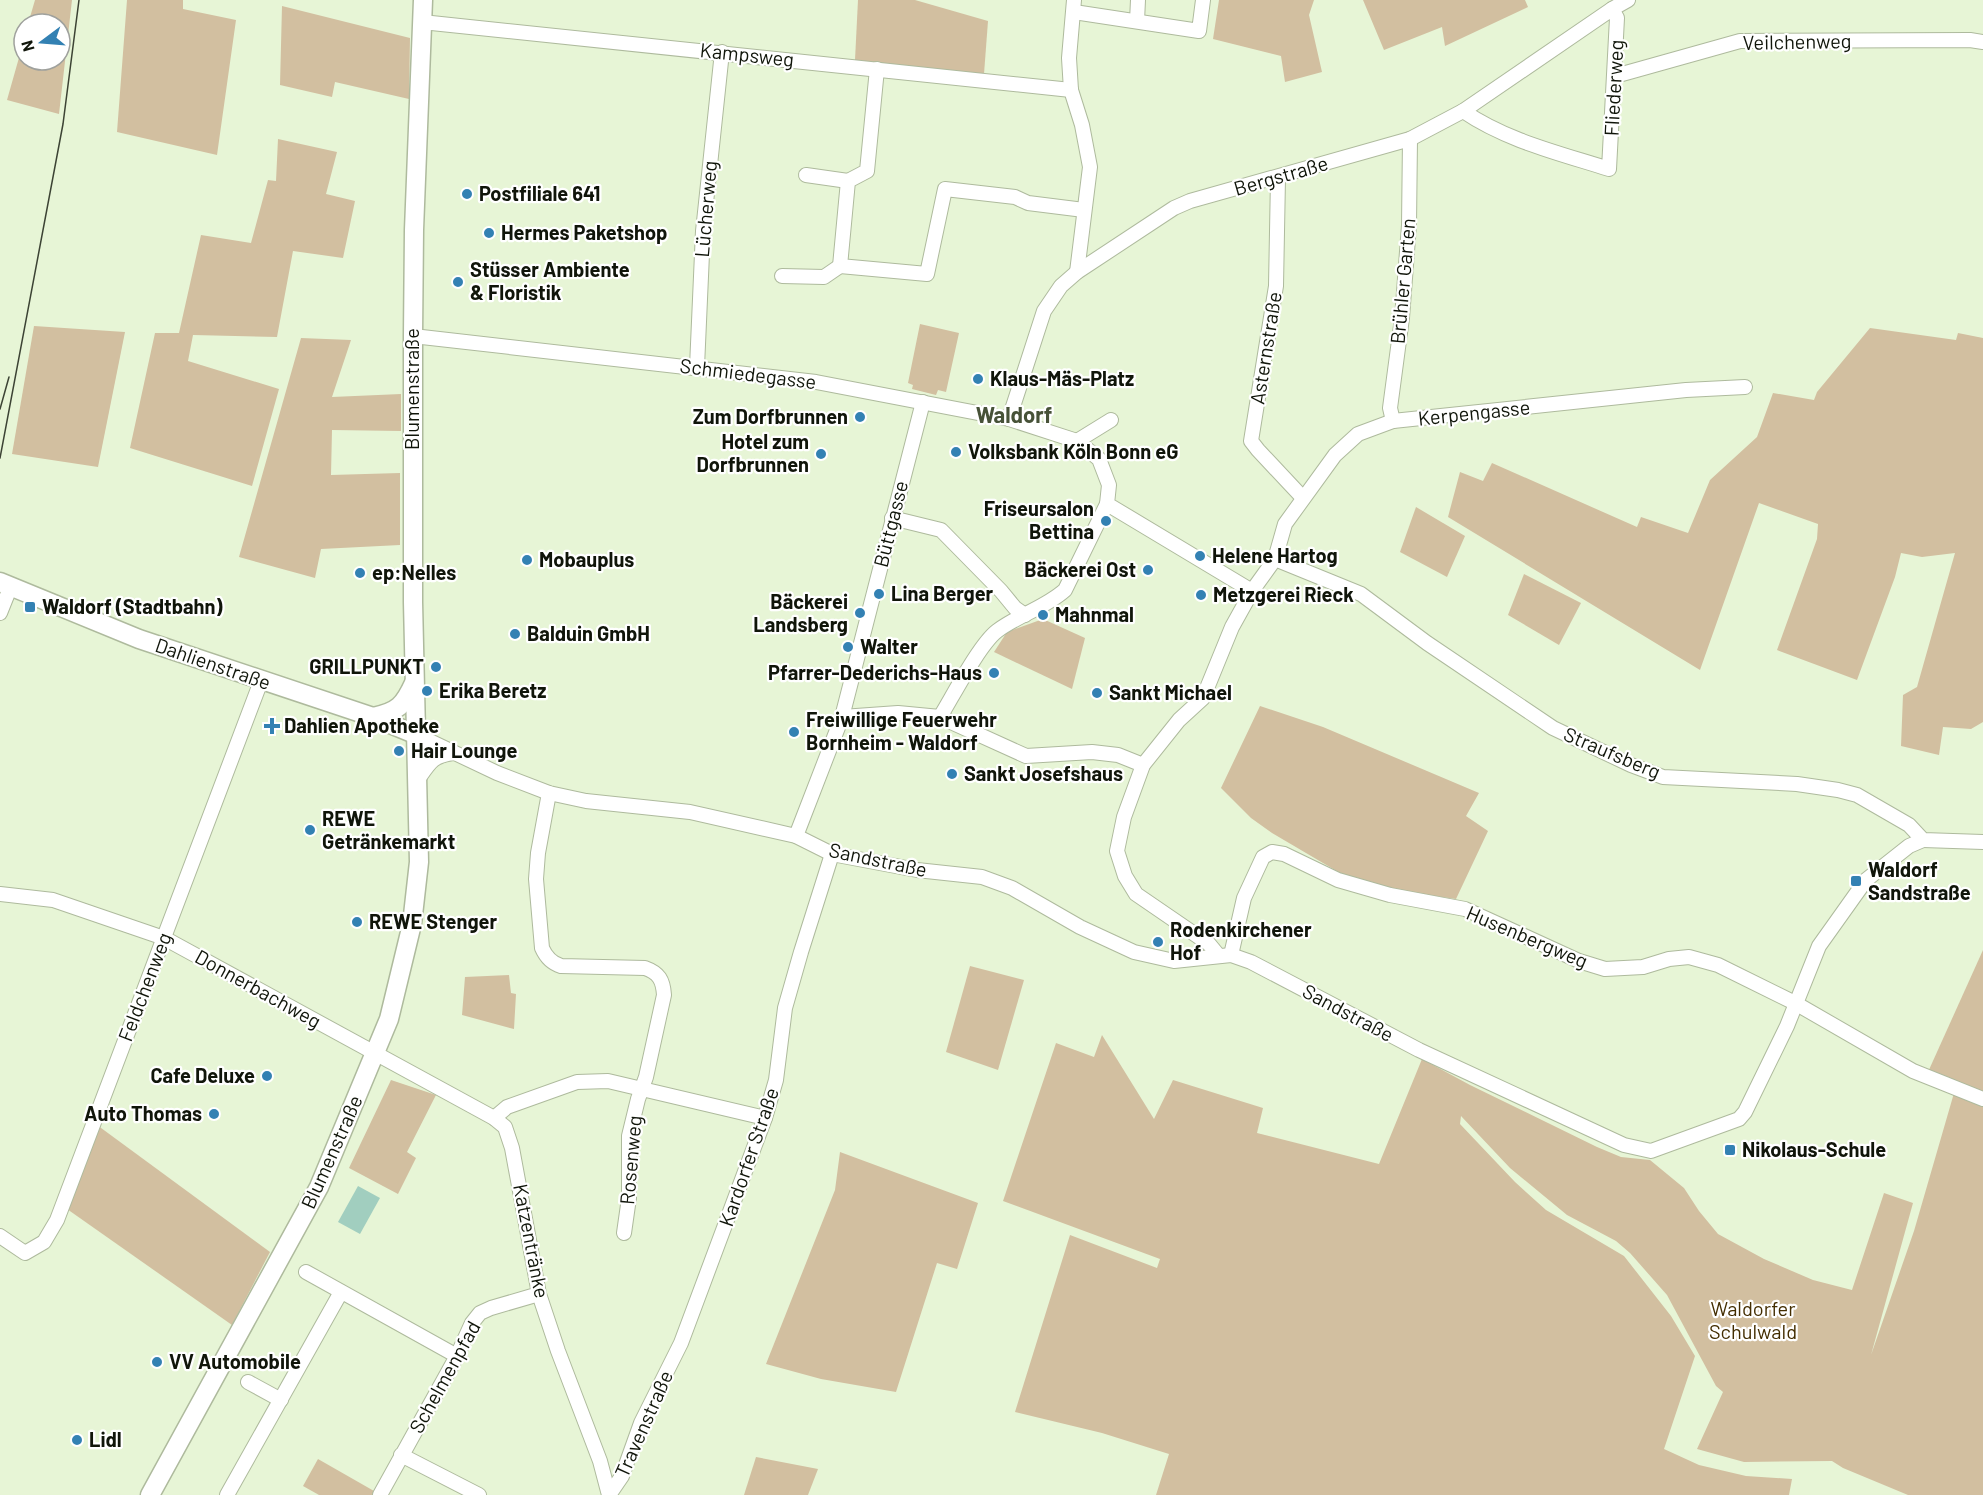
<svg xmlns="http://www.w3.org/2000/svg" width="1983" height="1495" viewBox="0 0 1983 1495" font-family="Barlow,sans-serif">
	<style>
		.green { fill: #d2bfa0 }
		.water { fill: #a1cebf }
		.lines { fill: none; stroke-linecap: round; stroke-linejoin: round }
		.minor-casing { stroke: #aeba9d; stroke-width: 16 }
		.secondary-casing { stroke: #aeba9d; stroke-width: 21 }
		.minor { stroke: #fff; stroke-width: 14 }
		.secondary { stroke: #fff; stroke-width: 18 }
		.tram { stroke: #3c4334; stroke-width: 1.5 }
		.poi-dot { fill: #3381b3; stroke: #fff; stroke-width: 2 }
		.labels { text-anchor: middle; stroke-width: 4.5; stroke-linejoin: round; paint-order: stroke }
		.street-label { font-size: 20px; fill: #10150a; stroke: #fff }
		.poi-label { font-size: 20px; font-weight: bold; fill: #10150a; stroke: #fff; text-anchor: start }
		.park-label { font-size: 20px; fill: #432d00; stroke: #fff }
		.quarter-label { font-size: 22px; font-weight: bold; fill: #475238; stroke: #fff }
	</style>
	<rect width="100%" height="100%" fill="#e7f5d6"/>
	<g class="green">
		<path d="M35,0H72L59,114L7,100L24,40V60H60V24H28Z"/>
		<path d="M127,0H183V9L236,20L217,155L117,132Z"/>
		<path d="M858,0H915L988,21L984,74L855,60Z"/>
		<path d="M1219,0H1314L1309,15L1322,72L1285,82L1281,56L1213,39Z"/>
		<path d="M1363,0H1525L1528,7L1445,46L1442,27L1384,50Z"/>
		<path d="M282,6L410,38L409,99L335,82L332,97L280,85Z"/>
		<path d="M278,139L337,152L326,194L355,201L343,258L293,251L277,337L193,335L188,361L279,389L252,486L130,448L155,333H179L201,235L251,243L268,180L276,181Z"/>
		<path d="M920,324L959,333L946,392L938,390L936,395L912,389L913,385L908,383Z"/>
		<path d="M34,326L125,332L98,467L12,454Z"/>
		<path d="M1870,328L1956,340L1958,333L1983,338V722L1971,729L1943,727L1939,755L1901,746L1903,695L1917,687L1955,553L1922,557L1901,553L1895,577L1857,680L1777,650L1817,539L1818,524L1759,503L1700,670L1448,517L1460,472L1483,481L1492,463L1637,527L1641,517L1688,533L1710,480L1757,437L1773,393L1814,400L1817,392Z"/>
		<path d="M301,338L351,340L332,397L401,394V431L332,430L331,475L400,473V545L321,549L315,578L239,557Z"/>
		<path d="M1416,507L1465,536L1447,577L1400,552Z"/>
		<path d="M1524,574L1581,603L1559,645L1508,615Z"/>
		<path d="M1043,619L1085,638L1072,689L994,652L1007,632Z"/>
		<path d="M1260,706L1323,727L1479,793L1466,816L1488,831L1456,899L1392,890L1340,873L1272,833L1251,818L1221,788Z"/>
		<path d="M1983,950V1094L1928,1072Z"/>
		<path d="M970,966L1024,980L998,1070L946,1052Z"/>
		<path d="M509,975L511,993L516,994L514,1029L462,1015L465,977Z"/>
		<path d="M1102,1035L1154,1119L1173,1080L1263,1108L1257,1133L1379,1164L1422,1059L1470,1085L1597,1147L1621,1157L1650,1160L1684,1188L1699,1211L1718,1234L1764,1259L1813,1280L1848,1289L1852,1290L1884,1193L1913,1203L1871,1355L1914,1231L1954,1093L1983,1106V1495H1908L1843,1468L1832,1461L1744,1462L1697,1449L1723,1392L1716,1386L1667,1295L1630,1253L1616,1241L1567,1215L1510,1168L1461,1116L1460,1124L1515,1182L1546,1210L1624,1256L1671,1316L1695,1356L1664,1449L1699,1465L1746,1476L1792,1479L1789,1495H1156L1169,1454L1102,1433L1015,1412L1070,1235L1157,1268L1160,1259L1003,1201L1056,1043L1094,1057Z"/>
		<path d="M391,1080L436,1095L407,1152L416,1158L398,1194L349,1168Z"/>
		<path d="M97,1125L270,1252L232,1325L67,1209Z"/>
		<path d="M840,1152L978,1203L957,1269L937,1263L896,1392L821,1379L766,1364L835,1190Z"/>
		<path d="M756,1457L818,1469L808,1495H744Z"/>
		<path d="M318,1459L374,1491L372,1495H319L303,1486Z"/>
	</g>
	<path class="water" d="M358,1186L380,1198L360,1234L338,1222Z"/>
	<g class="lines">
		<g class="minor-casing">
			<g id="minor">
				<path d="M1074,0L1069,58L1071,90L1082,125L1090,167L1077,272"/>
				<path d="M1074,12L1199,31L1203,0"/>
				<path d="M1137,21L1138,0"/>
				<path d="M422,22L1071,90"/>
				<path d="M877,69L867,171L848,181L840,266L927,274L945,189L1015,197L1028,203L1084,210"/>
				<path d="M1615,76L1740,41L1970,40L1983,42"/>
				<path d="M1463,111C1507,141 1559,153 1609,169L1617,18L1612,9"/>
				<path d="M806,175L848,181"/>
				<path d="M1278,178L1276,286L1251,441L1258,450L1303,498"/>
				<path d="M782,276L824,277L840,266"/>
				<path d="M413,336L816,382L1009,419L1077,441L1099,459L1109,485L1107,504L1252,591"/>
				<path d="M697,367L703,231L722,52"/>
				<path d="M1009,419L1044,311L1061,286L1077,272L1174,208L1190,201L1410,139L1463,111L1612,9L1628,0"/>
				<path d="M1393,421L1390,408L1402,318L1409,225L1410,139"/>
				<path d="M1077,441L1111,420"/>
				<path d="M892,518L941,530L1001,591L1015,608L1025,615"/>
				<path d="M1275,559L1361,594L1427,643L1553,728L1631,765L1663,777L1797,784L1838,790L1857,795L1909,825L1923,840L1983,842"/>
				<path d="M0,613L10,588"/>
				<path d="M842,717L898,713L940,717L1026,756L1092,752L1118,755L1143,765"/>
				<path d="M940,717C953,696 979,645 997,631C1018,615 1045,608 1065,590L1107,504"/>
				<path d="M417,735L497,773L549,793L586,801L690,812L796,836L832,854L917,870L982,877L1012,888L1080,927L1134,952L1174,961L1231,955L1251,962L1419,1050L1624,1145L1651,1151L1739,1119L1745,1112L1787,1026L1819,946L1866,880L1909,846L1923,840"/>
				<path d="M419,778C430,762 433,756 453,753"/>
				<path d="M549,793L538,853L536,879L542,948C546,957 551,963 561,966L645,968C659,973 663,980 664,995L646,1077L638,1099L629,1136V1198L624,1233"/>
				<path d="M796,836L842,717L923,402"/>
				<path d="M0,894L53,900L164,938L494,1118L505,1127L512,1148L539,1294L558,1351L600,1461L609,1495"/>
				<path d="M1218,955L1209,944L1136,894L1125,876L1117,851L1124,817L1143,765L1179,720L1203,698L1232,627L1252,591L1275,559L1285,524L1335,455L1358,434L1393,421L1686,390L1745,387"/>
				<path d="M1231,955L1244,898L1263,857L1272,852L1284,854L1338,880L1390,895L1465,909L1579,961L1605,969L1643,967L1669,959L1689,957L1718,965L1795,1003L1913,1071L1983,1099"/>
				<path d="M494,1118L507,1107L577,1082L608,1081L765,1118"/>
				<path d="M0,1236L25,1253L44,1242L57,1220L261,681"/>
				<path d="M306,1272L457,1356"/>
				<path d="M248,1382L281,1400"/>
				<path d="M401,1455L479,1495"/>
				<path d="M227,1495L341,1292"/>
				<path d="M380,1495L457,1356L472,1323L480,1313L491,1308L539,1294"/>
				<path d="M609,1495L622,1476L641,1423L681,1343L765,1118L776,1080L785,1008L801,952L832,854"/>
			</g>
		</g>
		<g class="secondary-casing">
			<g id="secondary">
				<path d="M0,582L139,639L373,717L417,735"/>
				<path d="M373,717C398,712 404,705 414,683"/>
				<path d="M150,1495L319,1187L389,1019L412,924L419,862L413,602V336L414,230L423,0"/>
			</g>
		</g>
		<use href="#minor" class="minor"/>
		<use href="#secondary" class="secondary"/>
		<g class="tram">
			<path d="M0,409L9,377"/>
			<path d="M0,458L63,124L79,0"/>
		</g>
	</g>
	<g class="poi-dot">
		<circle cx="467" cy="194" r="6"/>
		<circle cx="489" cy="233" r="6"/>
		<circle cx="458" cy="282" r="6"/>
		<circle cx="978" cy="379" r="6"/>
		<circle cx="860" cy="417" r="6"/>
		<circle cx="956" cy="452" r="6"/>
		<circle cx="821" cy="454" r="6"/>
		<circle cx="1106" cy="521" r="6"/>
		<circle cx="1200" cy="556" r="6"/>
		<circle cx="527" cy="560" r="6"/>
		<circle cx="1148" cy="570" r="6"/>
		<circle cx="360" cy="573" r="6"/>
		<circle cx="879" cy="594" r="6"/>
		<circle cx="1201" cy="595" r="6"/>
		<rect x="24" y="601" width="12" height="12" rx="3"/>
		<circle cx="860" cy="613" r="6"/>
		<circle cx="1043" cy="615" r="6"/>
		<circle cx="515" cy="634" r="6"/>
		<circle cx="848" cy="647" r="6"/>
		<circle cx="436" cy="667" r="6"/>
		<circle cx="994" cy="673" r="6"/>
		<circle cx="427" cy="691" r="6"/>
		<circle cx="1097" cy="693" r="6"/>
		<path d="M269 717h6v6h6v6h-6v6h-6v-6h-6v-6h6z"/>
		<circle cx="794" cy="732" r="6"/>
		<circle cx="399" cy="751" r="6"/>
		<circle cx="952" cy="774" r="6"/>
		<circle cx="310" cy="830" r="6"/>
		<rect x="1850" y="875" width="12" height="12" rx="3"/>
		<circle cx="357" cy="922" r="6"/>
		<circle cx="1158" cy="942" r="6"/>
		<circle cx="267" cy="1076" r="6"/>
		<circle cx="214" cy="1114" r="6"/>
		<rect x="1724" y="1144" width="12" height="12" rx="3"/>
		<circle cx="157" cy="1362" r="6"/>
		<circle cx="77" cy="1440" r="6"/>
	</g>
	<g class="labels">
		<g class="street-label">
			<text transform="translate(1797 42) rotate(-1)" y="7">Veilchenweg</text>
			<text transform="translate(747 55) rotate(6)" y="7">Kampsweg</text>
			<text transform="translate(1614 88) rotate(-87)" y="7">Fliederweg</text>
			<text transform="translate(1281 176) rotate(-16)" y="7">Bergstraße</text>
			<text transform="translate(706 209) rotate(-85)" y="7">Lücherweg</text>
			<text transform="translate(1403 281) rotate(-85)" y="7">Brühler Garten</text>
			<text transform="translate(1266 348) rotate(-81)" y="7">Asternstraße</text>
			<text transform="translate(748 374) rotate(7)" y="7">Schmiedegasse</text>
			<text transform="translate(412 389) rotate(-90)" y="7">Blumenstraße</text>
			<text transform="translate(1474 413) rotate(-6)" y="7">Kerpengasse</text>
			<text transform="translate(891 524) rotate(-76)" y="7">Büttgasse</text>
			<text transform="translate(213 664) rotate(19)" y="7">Dahlienstraße</text>
			<text transform="translate(1612 753) rotate(23)" y="7">Straufsberg</text>
			<text transform="translate(878 860) rotate(12)" y="7">Sandstraße</text>
			<text transform="translate(1527 937) rotate(23)" y="7">Husenbergweg</text>
			<text transform="translate(145 987) rotate(-69)" y="7">Feldchenweg</text>
			<text transform="translate(258 989) rotate(29)" y="7">Donnerbachweg</text>
			<text transform="translate(1348 1013) rotate(28)" y="7">Sandstraße</text>
			<text transform="translate(332 1152) rotate(-66)" y="7">Blumenstraße</text>
			<text transform="translate(749 1157) rotate(-71)" y="7">Kardorfer Straße</text>
			<text transform="translate(631 1160) rotate(-85)" y="7">Rosenweg</text>
			<text transform="translate(531 1241) rotate(79)" y="7">Katzentränke</text>
			<text transform="translate(445 1377) rotate(-61)" y="7">Schelmenpfad</text>
			<text transform="translate(644 1424) rotate(-66)" y="7">Travenstraße</text>
		</g>
		<g class="poi-label">
			<text x="479" y="201">Postfiliale 641</text>
			<text x="501" y="240">Hermes Paketshop</text>
			<text x="470" y="277">Stüsser Ambiente<tspan x="470" dy="23">&amp; Floristik</tspan></text>
			<text x="990" y="386">Klaus-Mäs-Platz</text>
			<text x="848" y="424" text-anchor="end">Zum Dorfbrunnen</text>
			<text x="809" y="449" text-anchor="end">Hotel zum<tspan x="809" dy="23">Dorfbrunnen</tspan></text>
			<text x="968" y="459">Volksbank Köln Bonn eG</text>
			<text x="1094" y="516" text-anchor="end">Friseursalon<tspan x="1094" dy="23">Bettina</tspan></text>
			<text x="1212" y="563">Helene Hartog</text>
			<text x="539" y="567">Mobauplus</text>
			<text x="1136" y="577" text-anchor="end">Bäckerei Ost</text>
			<text x="372" y="580">ep:Nelles</text>
			<text x="891" y="601">Lina Berger</text>
			<text x="1213" y="602">Metzgerei Rieck</text>
			<text x="848" y="609" text-anchor="end">Bäckerei<tspan x="848" dy="23">Landsberg</tspan></text>
			<text x="42" y="614">Waldorf (Stadtbahn)</text>
			<text x="1055" y="622">Mahnmal</text>
			<text x="527" y="641">Balduin GmbH</text>
			<text x="860" y="654">Walter</text>
			<text x="424" y="674" text-anchor="end">GRILLPUNKT</text>
			<text x="982" y="680" text-anchor="end">Pfarrer-Dederichs-Haus</text>
			<text x="439" y="698">Erika Beretz</text>
			<text x="1109" y="700">Sankt Michael</text>
			<text x="806" y="727">Freiwillige Feuerwehr<tspan x="806" dy="23">Bornheim - Waldorf</tspan></text>
			<text x="284" y="733">Dahlien Apotheke</text>
			<text x="411" y="758">Hair Lounge</text>
			<text x="964" y="781">Sankt Josefshaus</text>
			<text x="322" y="826">REWE<tspan x="322" dy="23">Getränkemarkt</tspan></text>
			<text x="1868" y="877">Waldorf<tspan x="1868" dy="23">Sandstraße</tspan></text>
			<text x="369" y="929">REWE Stenger</text>
			<text x="1170" y="937">Rodenkirchener<tspan x="1170" dy="23">Hof</tspan></text>
			<text x="255" y="1083" text-anchor="end">Cafe Deluxe</text>
			<text x="202" y="1121" text-anchor="end">Auto Thomas</text>
			<text x="1742" y="1157">Nikolaus-Schule</text>
			<text x="169" y="1369">VV Automobile</text>
			<text x="89" y="1447">Lidl</text>
		</g>
		<g class="park-label">
			<text x="1753" y="1316">Waldorfer<tspan x="1753" dy="23">Schulwald</tspan></text>
		</g>
		<g class="quarter-label">
			<text x="1014" y="423">Waldorf</text>
		</g>
	</g>
	<g transform="translate(42 42) rotate(254)"><circle r="28" fill="#ffffff" stroke="#9fa19d" stroke-width="1.5"/>
	<path d="M0-4.5L10 22L0 15L-10 22Z" fill="#3381b3"/>
	<text y="-9" font-size="16" font-weight="bold" text-anchor="middle" fill="#10150a">N</text>
	</g>
</svg>
